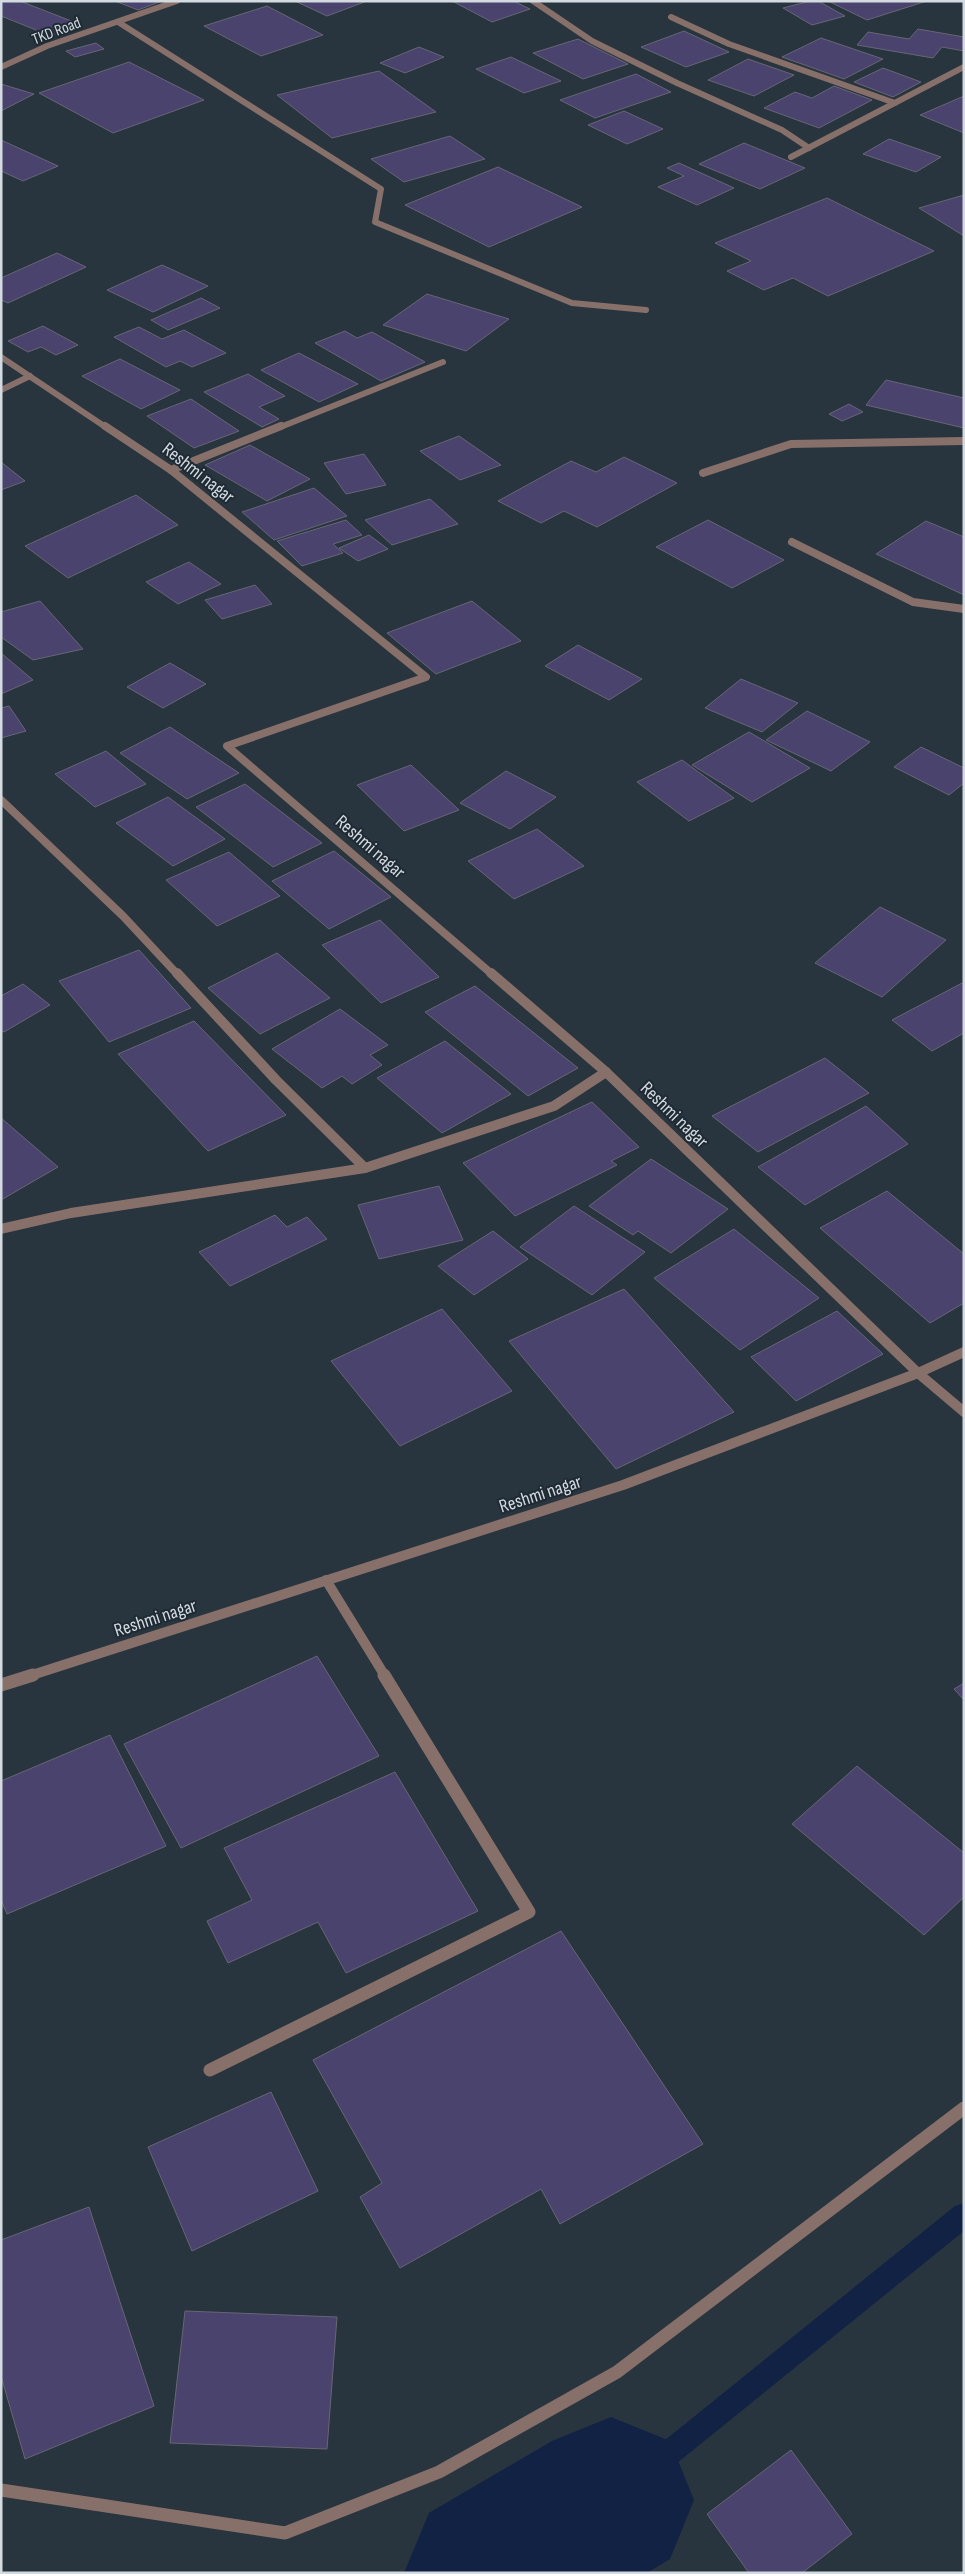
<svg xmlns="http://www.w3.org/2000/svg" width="965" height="2574" viewBox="0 0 965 2574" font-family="'Sofia Sans Condensed',sans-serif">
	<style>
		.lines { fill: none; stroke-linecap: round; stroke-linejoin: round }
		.stream { fill: #112245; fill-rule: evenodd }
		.river { fill: #112245; fill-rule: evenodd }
		.building { fill: #49436d; stroke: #676675 }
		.minor-far3 { stroke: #877069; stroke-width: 6 }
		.minor-far2 { stroke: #877069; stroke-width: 8 }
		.minor-far1 { stroke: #877069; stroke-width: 10 }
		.minor { stroke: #877069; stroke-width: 13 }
		.tertiary { stroke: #877069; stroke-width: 6 }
		.labels { text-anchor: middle; stroke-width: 4; stroke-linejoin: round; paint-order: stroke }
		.far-street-label { font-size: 16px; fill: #d3dbe1; stroke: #1f2a34 }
		.street-label { font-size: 19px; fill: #d3dbe1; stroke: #1f2a34 }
	</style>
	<rect width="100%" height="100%" fill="#28343e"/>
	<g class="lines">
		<path class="stream" d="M964,2203V2231L620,2509L611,2513L602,2509L598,2500L602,2491L955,2206Z"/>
		<path class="river" d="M611,2417L670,2441L694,2500L670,2559L647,2573H404L429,2513L552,2441Z"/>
	</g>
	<g class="building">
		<path d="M1,1H20L79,24L51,36L1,16Z"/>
		<path d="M115,1H162L138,10Z"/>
		<path d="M295,1H367L327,16Z"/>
		<path d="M452,1H513L530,9L492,22Z"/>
		<path d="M810,1H818L845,16L812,25L783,8Z"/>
		<path d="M828,1H927L867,20Z"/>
		<path d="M267,6L323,35L261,56L204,26Z"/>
		<path d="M918,29L964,37V51L942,47L933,58L857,45L868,32L909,39Z"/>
		<path d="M684,31L729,52L686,67L641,47Z"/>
		<path d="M821,38L883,59L844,79L782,57Z"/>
		<path d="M578,39L628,64L583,79L533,53Z"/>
		<path d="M96,43L104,49L75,57L66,51Z"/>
		<path d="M419,47L444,57L405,73L380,63Z"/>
		<path d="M511,57L561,81L524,93L476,69Z"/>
		<path d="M748,59L794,75L754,96L708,80Z"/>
		<path d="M129,62L204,100L113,133L39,93Z"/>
		<path d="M883,68L921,82L893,97L854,82Z"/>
		<path d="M379,71L436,112L332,138L277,95Z"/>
		<path d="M636,74L671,92L595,118L560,100Z"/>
		<path d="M1,84L34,94L1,111Z"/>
		<path d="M834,86L872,100L819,128L764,108L795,92L812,98Z"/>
		<path d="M964,96V133L920,115Z"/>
		<path d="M624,111L663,129L627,144L588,125Z"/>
		<path d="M450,136L485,159L404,182L371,159Z"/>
		<path d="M889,139L941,157L916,172L863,154Z"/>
		<path d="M1,140L58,166L23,181L1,171Z"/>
		<path d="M744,143L805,168L760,189L699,164Z"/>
		<path d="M679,163L734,188L697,205L658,187L684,176L667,168Z"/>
		<path d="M498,167L582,207L489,247L405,205Z"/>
		<path d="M964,195V236L919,208Z"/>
		<path d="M827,198L934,251L828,296L793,278L764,290L727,271L751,261L715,243Z"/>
		<path d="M57,253L86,267L8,303L1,300V278Z"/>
		<path d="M162,265L208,286L153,312L107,290Z"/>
		<path d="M427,294L509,319L466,351L383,325Z"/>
		<path d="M201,298L220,308L168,330L151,320Z"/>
		<path d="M43,326L78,345L56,355L41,347L28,352L8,341Z"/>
		<path d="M139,327L162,339L184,330L226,353L192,367L180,361L166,367L114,337Z"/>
		<path d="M345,331L357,338L372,332L425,362L381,381L315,343Z"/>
		<path d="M299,353L358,384L319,402L261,370Z"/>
		<path d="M120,359L180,390L141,409L82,376Z"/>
		<path d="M248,374L285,396L259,407L279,419L262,427L204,392Z"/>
		<path d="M886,380L964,398V428L866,405Z"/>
		<path d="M191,399L239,431L194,448L147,416Z"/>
		<path d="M849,404L863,412L842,421L829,414Z"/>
		<path d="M459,436L501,465L460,480L420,451Z"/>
		<path d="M250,445L310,479L267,501L205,465Z"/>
		<path d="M364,454L386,485L346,494L324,463Z"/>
		<path d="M624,457L677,483L597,527L564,511L541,523L498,501L571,461L596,472Z"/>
		<path d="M1,462L25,481L1,490Z"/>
		<path d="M314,488L347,516L274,540L242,512Z"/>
		<path d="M136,495L178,525L68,578L25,546Z"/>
		<path d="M430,499L458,524L392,545L365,520Z"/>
		<path d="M346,520L362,535L333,544L343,553L302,566L277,541Z"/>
		<path d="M708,520L784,560L732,588L656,547Z"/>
		<path d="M926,521L964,537V595L876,554Z"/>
		<path d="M369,535L388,549L358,561L339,548Z"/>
		<path d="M189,562L221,584L178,604L146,582Z"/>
		<path d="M255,585L272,604L222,619L205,600Z"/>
		<path d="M40,601L83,649L33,660L1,637V612Z"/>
		<path d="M472,601L521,641L436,674L387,633Z"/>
		<path d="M578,645L642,679L609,700L545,666Z"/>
		<path d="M1,653L33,680L1,694Z"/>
		<path d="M170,663L206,684L163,708L127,687Z"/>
		<path d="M741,679L798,703L762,732L705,708Z"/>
		<path d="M9,706L26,731L1,738V708Z"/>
		<path d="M807,711L870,742L831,771L766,740Z"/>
		<path d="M170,727L239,773L187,799L120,753Z"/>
		<path d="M749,732L810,768L752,802L692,765Z"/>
		<path d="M921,747L964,768V783L949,795L894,767Z"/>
		<path d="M106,751L146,784L95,807L55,774Z"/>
		<path d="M682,760L734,798L689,821L637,782Z"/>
		<path d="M411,765L459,810L404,831L357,785Z"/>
		<path d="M506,771L556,797L510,829L460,803Z"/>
		<path d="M245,784L322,843L273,867L196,807Z"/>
		<path d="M168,797L225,839L173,866L116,823Z"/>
		<path d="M537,829L584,866L514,899L468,861Z"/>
		<path d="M334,851L391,897L329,929L272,881Z"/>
		<path d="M229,852L280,896L217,926L166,880Z"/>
		<path d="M880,907L946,940L882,997L815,963Z"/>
		<path d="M380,920L439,977L381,1003L322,945Z"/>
		<path d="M139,950L191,1008L109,1042L59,981Z"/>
		<path d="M277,953L330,998L260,1034L208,988Z"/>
		<path d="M964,982V1033L932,1051L892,1020Z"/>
		<path d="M23,984L50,1005L4,1032L1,1030V996Z"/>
		<path d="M475,986L578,1068L528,1096L425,1012Z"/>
		<path d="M340,1009L388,1045L370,1055L382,1065L352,1084L342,1076L322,1088L272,1049Z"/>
		<path d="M194,1021L286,1115L208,1151L118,1054Z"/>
		<path d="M445,1041L511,1094L442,1133L377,1078Z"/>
		<path d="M825,1058L869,1093L758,1152L712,1116Z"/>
		<path d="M592,1102L639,1147L611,1161L617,1165L515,1216L463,1163Z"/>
		<path d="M866,1106L908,1144L805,1205L758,1167Z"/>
		<path d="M1,1118L58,1167L1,1200Z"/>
		<path d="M651,1159L728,1209L671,1253L638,1231L633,1235L589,1206Z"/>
		<path d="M439,1186L463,1240L379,1259L358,1205Z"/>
		<path d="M887,1191L964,1254V1303L930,1323L820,1228Z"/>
		<path d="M574,1206L645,1252L592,1295L520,1247Z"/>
		<path d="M275,1215L287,1227L307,1217L327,1239L230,1286L199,1252Z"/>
		<path d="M734,1229L819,1298L740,1350L654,1278Z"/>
		<path d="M493,1231L528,1259L474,1295L438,1266Z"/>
		<path d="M624,1289L734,1412L616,1469L509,1341Z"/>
		<path d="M442,1309L512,1391L400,1446L331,1361Z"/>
		<path d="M837,1311L883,1354L796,1401L751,1357Z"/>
		<path d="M317,1656L379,1756L181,1848L124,1744Z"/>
		<path d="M964,1683V1700L954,1689Z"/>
		<path d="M110,1735L166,1846L7,1914L1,1900V1781Z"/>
		<path d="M857,1766L964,1853V1897L924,1935L792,1824Z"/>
		<path d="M395,1772L478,1911L346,1973L318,1922L228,1963L207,1921L252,1900L224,1848Z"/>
		<path d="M561,1931L703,2144L560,2224L541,2189L400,2268L360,2197L382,2183L313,2060Z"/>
		<path d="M271,2092L318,2191L192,2251L148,2147Z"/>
		<path d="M89,2207L154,2406L25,2459L1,2376V2240Z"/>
		<path d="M185,2311L337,2317L327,2449L170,2443Z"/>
		<path d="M791,2450L852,2534L802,2573H749L707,2514Z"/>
	</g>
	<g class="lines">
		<g class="minor-far3">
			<path d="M533,1L592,41L677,83L782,130L809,148"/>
			<path d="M671,17L729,44L895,103"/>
			<path d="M118,22L381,189L375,222L572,303L646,310"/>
			<path d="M791,157L964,67"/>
			<path d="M1,357L107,428"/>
			<path d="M1,390L30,376"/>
			<path d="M278,428L443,362"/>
		</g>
		<g class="minor-far2">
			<path d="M105,426L171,470L426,677L227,746L493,975"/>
			<path d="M171,470L281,426"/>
			<path d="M703,473L791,444L964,441"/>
			<path d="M792,542L913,602L964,609"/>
			<path d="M1,800L123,916L178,975"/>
		</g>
		<g class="minor-far1">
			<path d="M177,973L276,1080L365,1168"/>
			<path d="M1,1229L71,1213L365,1168L554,1106L606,1072"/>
			<path d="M964,1352L918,1373L964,1412"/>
			<path d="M326,1580L385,1676"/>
			<path d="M29,1676L623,1485L918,1373L606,1072L491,973"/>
		</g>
		<g class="minor">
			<path d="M1,1685L33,1675"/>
			<path d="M210,2070L529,1912L384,1675"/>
			<path d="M1,2490L285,2533L439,2472L617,2372L964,2108"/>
		</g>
		<path class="tertiary" d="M1,67L47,46L177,1"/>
	</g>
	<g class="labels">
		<g class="far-street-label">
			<text transform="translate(56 30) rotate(-21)" y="6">TKD Road</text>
		</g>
		<g class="street-label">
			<text transform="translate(199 472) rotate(38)" y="7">Reshmi nagar</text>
			<text transform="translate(371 846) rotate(41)" y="7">Reshmi nagar</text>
			<text transform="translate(675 1114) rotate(44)" y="7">Reshmi nagar</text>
			<text transform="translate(540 1493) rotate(-18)" y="7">Reshmi nagar</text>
			<text transform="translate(155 1617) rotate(-18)" y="7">Reshmi nagar</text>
		</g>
	</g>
	<rect width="965" height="2574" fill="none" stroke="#d3dbe1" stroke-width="5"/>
</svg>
